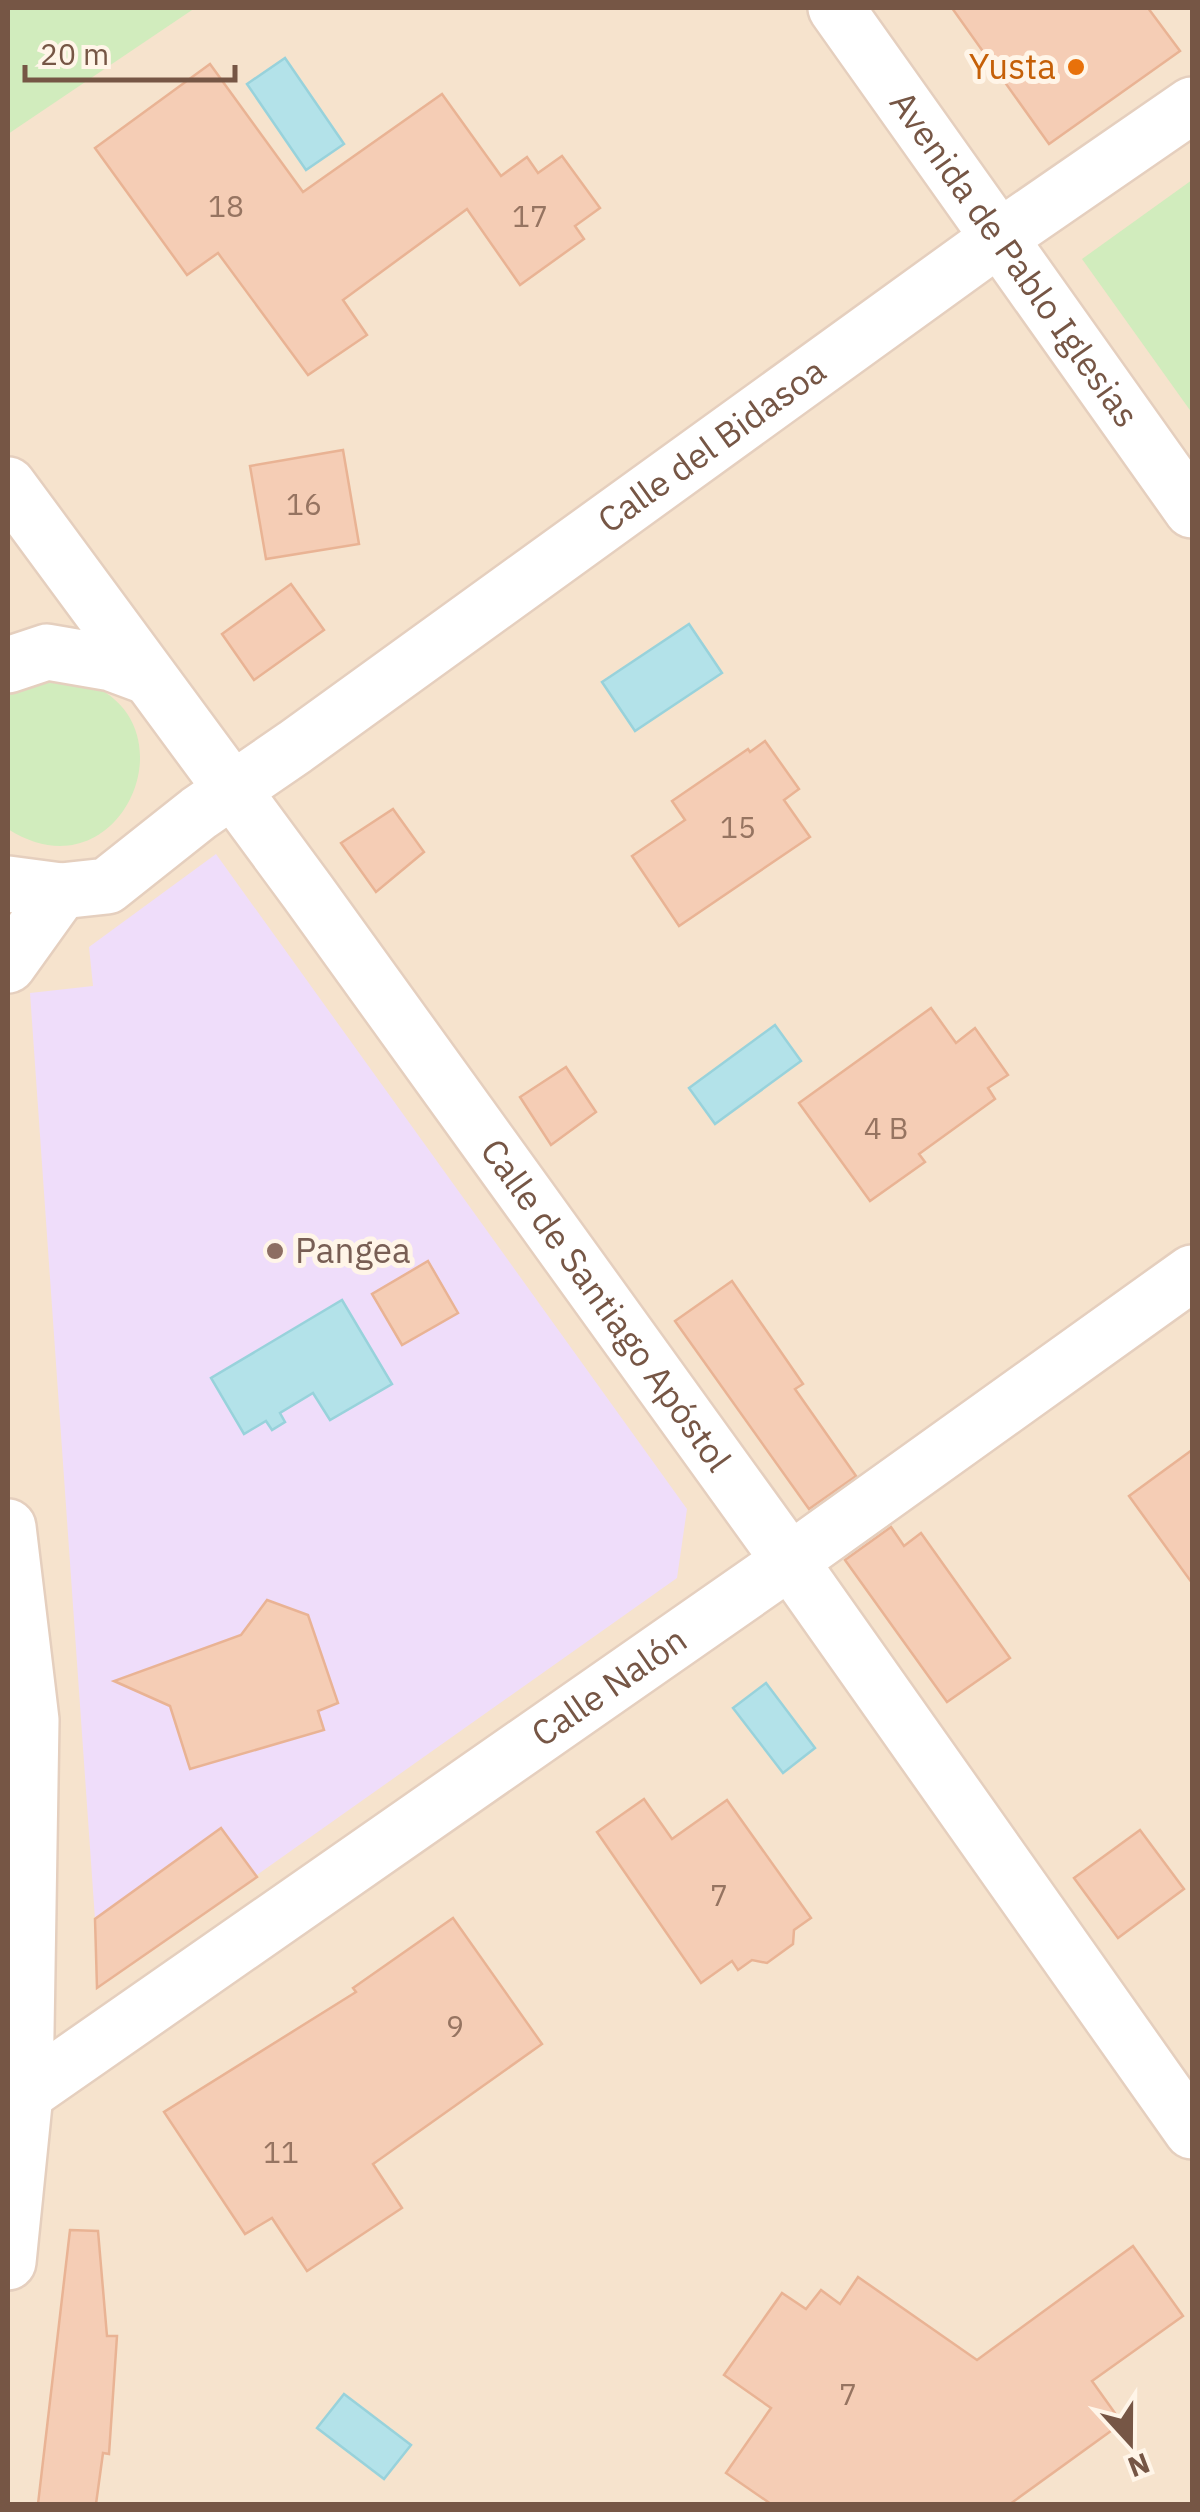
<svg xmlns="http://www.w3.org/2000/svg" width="1200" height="2512" viewBox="0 0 1200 2512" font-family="'IBM Plex Sans',sans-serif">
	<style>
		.residential { fill: #f6e3cd }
		.education { fill: #efddfa }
		.green { fill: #d1ecbd }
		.water { fill: #b3e2e9; stroke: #98d2db; stroke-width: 2.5 }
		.building { fill: #f5cdb5; stroke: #e9b394; stroke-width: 2.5 }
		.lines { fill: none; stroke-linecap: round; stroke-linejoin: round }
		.minor-casing { stroke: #e5cfbe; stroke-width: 60 }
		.tertiary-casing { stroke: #e5cfbe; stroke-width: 60 }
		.minor { stroke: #fff; stroke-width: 55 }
		.tertiary { stroke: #fff; stroke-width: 55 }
		.food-dot { fill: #e8710a; stroke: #fff5e8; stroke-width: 4 }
		.education-dot { fill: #8d6e63; stroke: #fff5e8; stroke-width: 4 }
		.labels { text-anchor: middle; stroke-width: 10; stroke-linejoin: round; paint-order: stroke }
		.number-label { font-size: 30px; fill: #967461 }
		.food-label { font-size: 35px; fill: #c56008; stroke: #fff5e8; text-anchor: end }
		.street-label { font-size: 35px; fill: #765645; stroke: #fff5e8 }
		.education-label { font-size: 35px; fill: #785e54; stroke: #fff5e8; text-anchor: start }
	</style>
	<rect width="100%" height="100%" fill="#fef2e0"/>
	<rect class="residential" x="8" y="8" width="1184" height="2496"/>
	<path class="education" d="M216,854L687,1509L677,1578L97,1988L95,1919L30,993L93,986L89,947Z"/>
	<g class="green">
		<path d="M8,8H195L8,134Z"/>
		<path d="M1192,180V413L1082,259Z"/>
		<path d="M55,678C65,680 77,680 86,683C197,723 120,901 8,829V695L24,684Z"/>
	</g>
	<g class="water">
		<path d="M285,58L344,144L306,170L247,84Z"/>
		<path d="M689,624L722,673L635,731L602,682Z"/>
		<path d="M775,1025L801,1061L715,1124L689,1088Z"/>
		<path d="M342,1300L392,1384L330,1420L313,1393L280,1413L285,1422L272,1430L266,1421L244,1434L211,1378Z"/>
		<path d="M766,1683L815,1748L783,1773L733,1708Z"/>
		<path d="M344,2394L411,2445L384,2479L317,2428Z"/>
	</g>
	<g class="building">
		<path d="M952,8H1148L1180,51L1049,144Z"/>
		<path d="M210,64L303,192L442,94L501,176L527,157L538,173L562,156L600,208L575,226L584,239L520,285L467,209L343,300L367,335L308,375L218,253L187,275L95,148Z"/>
		<path d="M343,450L359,544L266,559L250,466Z"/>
		<path d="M291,584L324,630L254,680L222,634Z"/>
		<path d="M765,741L799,789L784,800L810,837L679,926L632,856L685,820L672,801L748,749L750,752Z"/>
		<path d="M393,809L424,852L376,892L341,843Z"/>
		<path d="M931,1008L956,1043L975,1028L1008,1075L988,1088L995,1099L919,1154L925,1162L870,1201L799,1103Z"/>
		<path d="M566,1067L596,1112L551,1145L520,1097Z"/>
		<path d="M428,1261L458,1313L402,1345L372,1294Z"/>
		<path d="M732,1281L803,1384L795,1389L856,1476L809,1509L675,1321Z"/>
		<path d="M1192,1450V1583L1129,1496Z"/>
		<path d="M891,1527L904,1546L921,1533L1010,1658L947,1702L845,1560Z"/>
		<path d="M267,1600L308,1615L338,1703L318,1711L324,1730L190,1769L170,1706L114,1681L241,1635Z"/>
		<path d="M644,1799L672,1839L727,1800L811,1918L794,1930L793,1944L767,1963L752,1960L738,1970L732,1961L701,1983L597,1832Z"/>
		<path d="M221,1828L257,1877L97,1988L95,1919Z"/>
		<path d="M1140,1830L1184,1889L1118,1938L1074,1878Z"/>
		<path d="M453,1918L542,2044L373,2164L402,2208L307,2271L272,2218L245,2234L164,2112L356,1992L353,1988Z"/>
		<path d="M70,2230L98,2231L107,2336H117L109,2454L103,2453L96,2504H38Z"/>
		<path d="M1133,2246L1183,2316L1092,2381L1122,2423L1010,2504H771L726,2473L771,2408L724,2375L782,2293L806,2309L821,2290L840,2304L858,2277L977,2360Z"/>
	</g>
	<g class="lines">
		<g class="minor-casing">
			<g id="minor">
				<path id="s1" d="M836,8L1192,510"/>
				<path id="s2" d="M8,485L307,891L790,1561L1192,2131"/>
				<path d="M8,665L47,652L111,663L146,676"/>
				<path id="s3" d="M8,884L61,891L107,886L199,813L295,747L999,238L1192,105"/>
				<path d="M8,965L61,891"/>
				<path id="s4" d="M25,2094L790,1561L1192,1273"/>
			</g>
		</g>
		<g class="tertiary-casing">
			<path id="tertiary" d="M8,1527L31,1720L25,2094L8,2262"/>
		</g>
		<use href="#minor" class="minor"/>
		<use href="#tertiary" class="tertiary"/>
	</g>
	<circle class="food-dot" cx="1076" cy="67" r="10"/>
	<circle class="education-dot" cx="275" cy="1251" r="10"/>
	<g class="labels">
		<g class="number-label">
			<text x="226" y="217">18</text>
			<text x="530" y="227">17</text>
			<text x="304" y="515">16</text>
			<text x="738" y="838">15</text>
			<text x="886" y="1139">4 B</text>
			<text x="719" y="1906">7</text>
			<text x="455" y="2037">9</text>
			<text x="281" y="2163">11</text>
			<text x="848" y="2405">7</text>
		</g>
		<g class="food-label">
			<text x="1056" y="79">Yusta</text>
		</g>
		<g class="street-label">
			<text dy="12" stroke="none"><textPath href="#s1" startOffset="308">Avenida de Pablo Iglesias</textPath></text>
			<text dy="12" stroke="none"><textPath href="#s3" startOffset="848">Calle del Bidasoa</textPath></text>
			<text dy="12" stroke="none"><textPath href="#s2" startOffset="1015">Calle de Santiago Apóstol</textPath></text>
			<text dy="12" stroke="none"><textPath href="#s4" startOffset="712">Calle Nalón</textPath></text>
		</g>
		<g class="education-label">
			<text x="295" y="1263">Pangea</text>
		</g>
	</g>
	<rect width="1200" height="2512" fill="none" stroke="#765645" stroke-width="20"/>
	<g transform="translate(1130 2442) rotate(159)" stroke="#fff5e8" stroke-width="8" paint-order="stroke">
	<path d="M0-8L18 38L0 25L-18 38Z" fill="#765645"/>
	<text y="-15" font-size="28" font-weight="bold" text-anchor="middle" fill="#765645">N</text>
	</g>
	<path d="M25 65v15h210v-15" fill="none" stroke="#765645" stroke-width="5"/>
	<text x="40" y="65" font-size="30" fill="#765645" stroke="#fff5e8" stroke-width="8" paint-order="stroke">20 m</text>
</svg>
